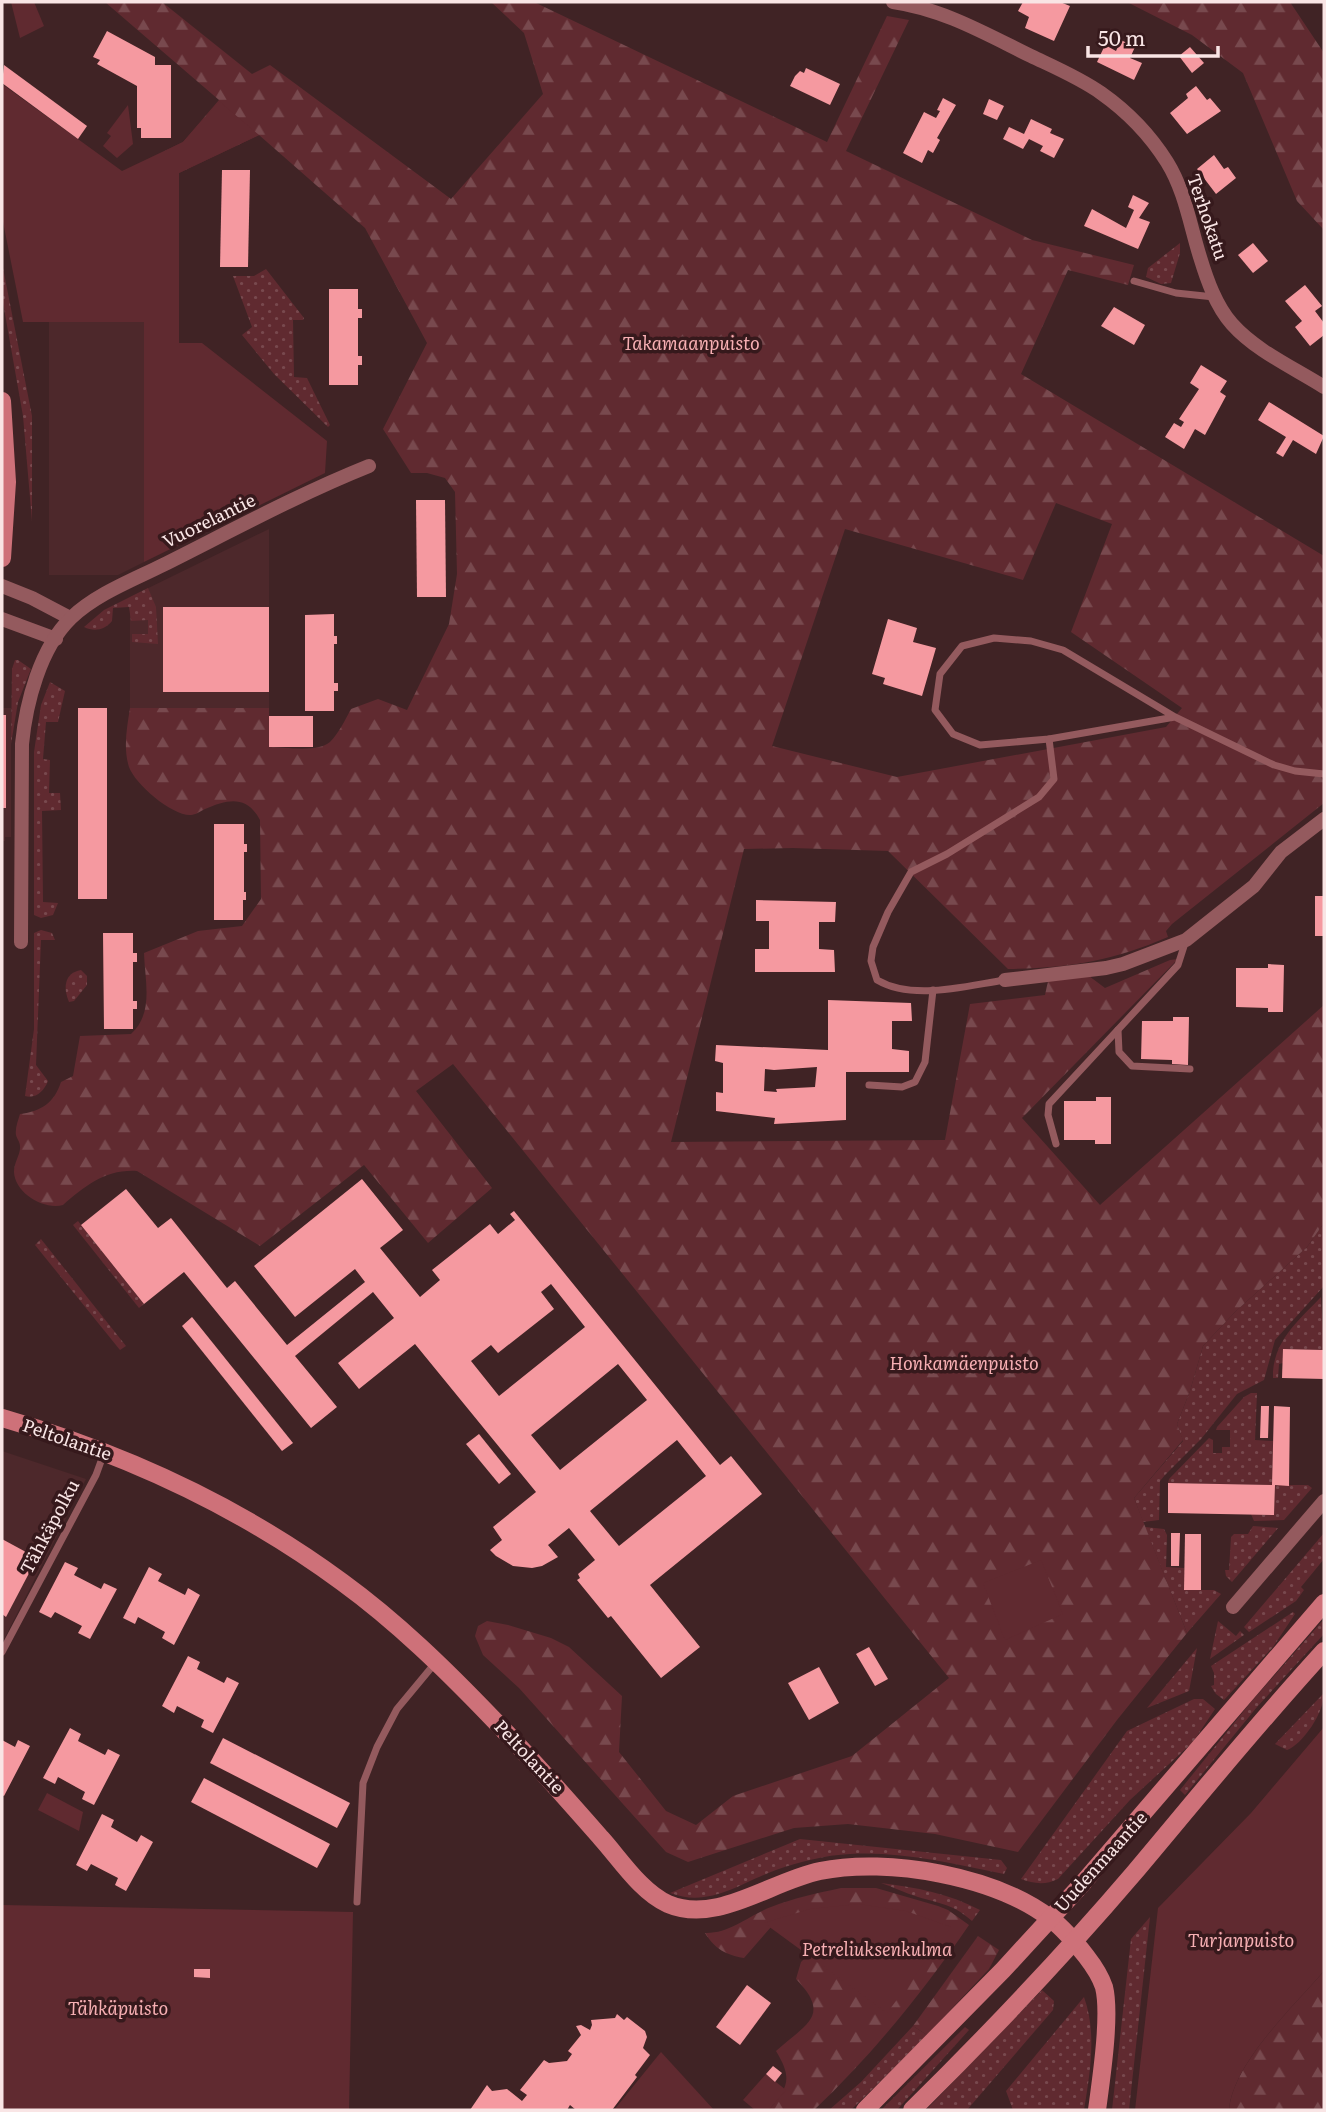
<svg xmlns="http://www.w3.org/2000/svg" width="1326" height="2112" viewBox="0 0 1326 2112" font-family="Literata,serif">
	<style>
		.built { fill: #4d282b }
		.grass { fill: url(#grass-dots) }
		.forest { fill: url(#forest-firs); fill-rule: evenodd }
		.park { fill: #602a30 }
		.building { fill: #f599a0; fill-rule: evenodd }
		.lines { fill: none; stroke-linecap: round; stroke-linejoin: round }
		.lane { stroke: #945a5e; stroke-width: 7 }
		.street { stroke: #945a5e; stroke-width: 14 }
		.secondary { stroke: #ce7179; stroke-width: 18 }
		.labels { text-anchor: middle; stroke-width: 7; stroke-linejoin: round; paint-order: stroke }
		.street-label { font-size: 18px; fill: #f9e5e5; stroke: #36191c }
		.park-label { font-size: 18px; font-style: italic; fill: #f7afb3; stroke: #36191c }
	</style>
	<defs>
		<pattern id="grass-dots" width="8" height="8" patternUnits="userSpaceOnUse" patternTransform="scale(1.75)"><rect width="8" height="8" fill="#602a30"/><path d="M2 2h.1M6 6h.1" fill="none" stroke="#78494e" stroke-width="1.8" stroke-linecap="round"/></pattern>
		<pattern id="forest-firs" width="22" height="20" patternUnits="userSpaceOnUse" patternTransform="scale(1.75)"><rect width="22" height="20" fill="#602a30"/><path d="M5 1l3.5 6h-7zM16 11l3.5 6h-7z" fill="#78494e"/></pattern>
	</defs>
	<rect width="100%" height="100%" fill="#402325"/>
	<g class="built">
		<path d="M49,322H144V562L118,575H49Z"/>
		<path d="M269,529V708H130V597Z"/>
		<path d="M2,708H11V837H5V841H2Z"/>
		<path d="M2,1451L86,1479L2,1643Z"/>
	</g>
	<g class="grass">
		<path d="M1180,243V253L1171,283L1161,284L1146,277L1148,268Z"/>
		<path d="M2,263L32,416V521L23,416L2,297Z"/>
		<path d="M266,269L304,318L303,320H293L294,377L307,378L330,425L328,427L274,374L242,335L252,327L233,276H254Z"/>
		<path d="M148,588L156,607L158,644L132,642V634H148V620L131,621L129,607L113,608L112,621C105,630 94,632 84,627L104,610Z"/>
		<path d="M15,660H18L31,669L18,702L11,744L12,669Z"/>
		<path d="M50,682L65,691L58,722H46L43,759L50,760L49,793H60L61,810L42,811L43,902L58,903L53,915L41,918L34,915V752L41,705Z"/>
		<path d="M41,930L52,933L55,940H41L36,1065L48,1081C44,1091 36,1099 25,1096L34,1029V933Z"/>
		<path d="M81,970L87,976V985L74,1001L69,1002C63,988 64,973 81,970Z"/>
		<path d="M78,1221L144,1304L139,1308L73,1225Z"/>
		<path d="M1324,1223V1286L1275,1340L1264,1380L1237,1394L1201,1439L1165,1475L1160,1481L1159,1520L1143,1522L1134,1498L1183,1441L1177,1424L1190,1391L1203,1346L1235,1312L1307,1247Z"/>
		<path d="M41,1239L126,1346L120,1350L35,1245Z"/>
		<path d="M1321,1297L1324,1350L1283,1349V1363L1279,1364L1278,1378H1273C1272,1342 1298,1321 1321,1297Z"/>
		<path d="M1251,1393H1257L1255,1440L1273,1441L1272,1485L1168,1483L1169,1479L1209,1438L1213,1440V1453H1222V1447H1230V1430H1216L1217,1427L1244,1397Z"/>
		<path d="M1275,1485H1308L1312,1488L1284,1520L1254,1521L1251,1514L1274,1515Z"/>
		<path d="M1253,1526L1278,1528L1232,1582L1226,1576L1225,1570H1229L1231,1537L1234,1534H1248Z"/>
		<path d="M1145,1527L1164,1529L1167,1535L1166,1567L1184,1568V1590H1214L1221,1594L1187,1633Z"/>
		<path d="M1324,1533V1559L1301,1587L1304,1590L1296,1601L1249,1632L1244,1627Z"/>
		<path d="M1293,1612L1295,1614L1273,1647L1224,1700L1216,1694L1211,1686L1214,1685V1673L1211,1666Z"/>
		<path d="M1324,1619V1634L1257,1707L1185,1795L1180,1790L1251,1702Z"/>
		<path d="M1218,1621L1236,1636L1240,1631L1244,1635L1210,1659Z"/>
		<path d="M1197,1648L1189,1691L1147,1708Z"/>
		<path d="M1323,1694C1326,1710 1302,1745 1287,1750L1275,1744Z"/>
		<path d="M1194,1699H1203L1215,1709L1193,1742L1130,1800L1058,1879C1046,1885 1034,1884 1021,1879L1127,1731Z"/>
		<path d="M800,1839L1001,1860L1007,1868L1004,1874C954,1864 901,1851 850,1854C825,1855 799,1862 776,1870C740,1883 710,1908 670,1893Z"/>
		<path d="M881,1883C915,1887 950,1894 980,1910L972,1921C953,1904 941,1904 918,1897C905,1893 893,1887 881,1883Z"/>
		<path d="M1150,1917L1129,2110H1112L1131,1939Z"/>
		<path d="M1042,1990L1054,2001L1053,2010L967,2110H926Z"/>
		<path d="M1084,1997C1097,2033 1090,2073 1084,2110H1013L1006,2091Z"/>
		<path d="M913,2026L927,2035L851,2110H829L861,2082Z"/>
		<path d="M965,2027L969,2030L897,2110H881Z"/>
	</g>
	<g class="forest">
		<path d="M105,2H162L252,74L270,65L451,199L543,94L524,33L491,2H534L827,142L887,16L909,20L846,151L1032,240L1134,265L1128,285L1068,270L1021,374L1324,556V803L1172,924L1166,931L1168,937C1112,961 1069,968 1008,969L888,851L793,848L744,849L671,1142L945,1140L970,1004L1045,995L1048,981L1089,976L1105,988L1170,960L1178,959L1022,1118L1100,1205L1324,1005V1223L1307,1247L1235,1312L1203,1346L1190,1391L1177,1424L1183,1440L1134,1498L1187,1633L1117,1720L1018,1852L935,1834L848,1824L794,1828L688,1862L666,1852L519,1688L483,1655L475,1636L478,1626L487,1621L508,1625L551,1638L569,1647L622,1696L619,1752L666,1811L696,1825L733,1796L852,1756L949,1678L453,1064L416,1091L492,1188L428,1243L364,1165L260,1246L137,1171C106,1169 85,1186 63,1205C43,1210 15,1193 14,1172C14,1162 21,1154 20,1146C20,1142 17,1139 16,1135C15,1128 18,1121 20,1114C42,1111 54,1103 61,1082L73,1076L80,1036L131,1034C154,1013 145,982 144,953L198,931L242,926L261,899L260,820C247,795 228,799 205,809C201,811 195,815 191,815C172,816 135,784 129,767C123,748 127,727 130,708H269V747C285,747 317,753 330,742C339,733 345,720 351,709L378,699L407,710L449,624L457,574L455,492L445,478L427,473H411L383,429L427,343L365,228L259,135L179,173L165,151L183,142L219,100ZM1056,503L1112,524L1071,632L1182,708L1166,727L897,777L772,746L845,529L1023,580Z"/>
		<path d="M1127,2H1290L1324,53V230L1297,201L1243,73L1192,35Z"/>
		<path d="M841,1888H876L938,1906L948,1910L969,1925C923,1992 873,2054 814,2110H769C788,2087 793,2079 776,2051C806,2024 832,2016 796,1979L801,1962L815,1948L771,1927L744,1958C726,1955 715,1949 705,1933C729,1934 750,1915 771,1907C794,1898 818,1893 841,1888Z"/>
		<path d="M978,1936L999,1950L989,1969L927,2035L913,2026Z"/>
		<path d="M1324,1971V2110H1229C1233,2063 1293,2007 1324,1971Z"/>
	</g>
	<g class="park">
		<path d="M11,2H34L44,26L20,38Z"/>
		<path d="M2,84L122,171L183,142L219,101L259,135L179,173V343H202L327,441L325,473L144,562V322H23L2,217Z"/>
		<path d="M128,105L133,144L117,158L103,146L111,136L107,133Z"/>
		<path d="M1041,1560L1063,1614L1005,1640L983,1583Z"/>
		<path d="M1324,1727V1971C1293,2007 1233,2063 1229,2110H1135L1158,1908L1251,1813Z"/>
		<path d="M47,1793L83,1812L79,1831L38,1810Z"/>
		<path d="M858,1904L906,1911L951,1927L887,2013L764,1923L810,1909Z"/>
		<path d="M2,1905L353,1912L349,2110H2Z"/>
		<path d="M661,2052L714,2110H614Z"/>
		<path d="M766,2074L786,2090L769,2110H755L743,2100Z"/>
	</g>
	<g class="building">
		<path d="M1023,2H1060L1070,6L1054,41L1025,28L1029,17L1018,11Z"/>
		<path d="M107,31L155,57V65H171V138H141V128H137V86L97,64L100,60L93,57Z"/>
		<path d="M1121,40L1135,47L1130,58L1142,63L1134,80L1097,62L1105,45L1116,51Z"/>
		<path d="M1190,47L1204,63L1192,73L1179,56Z"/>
		<path d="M4,65L87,126L78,139L2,83Z"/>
		<path d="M806,68L840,84L830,105L790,86L795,76L800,71L804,73Z"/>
		<path d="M1196,86L1207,100L1210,98L1221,111L1187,134L1170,113L1188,98L1186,94Z"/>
		<path d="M943,98L956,105L937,138L940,140L933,153L928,150L922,163L903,153L924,112L936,118L940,111L937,110Z"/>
		<path d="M989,99L1004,106L997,120L983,114Z"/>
		<path d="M1031,119L1052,129L1050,133L1064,139L1054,158L1040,151L1043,146L1029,139L1023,149L1003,139L1009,127L1024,134Z"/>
		<path d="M1214,155L1224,169L1228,167L1236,178L1216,194L1197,169Z"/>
		<path d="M222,170H250L248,267H220Z"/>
		<path d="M1133,195L1149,203L1139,218L1150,222L1138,249L1084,226L1092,209L1126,228L1134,210L1128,207Z"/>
		<path d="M1253,243L1268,261L1253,273L1238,255Z"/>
		<path d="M1305,285L1322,306L1315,311L1324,323V335L1310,346L1295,327L1302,321L1285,301Z"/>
		<path d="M329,289H358V309H362V318H358V356H362V365H358V385H329Z"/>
		<path d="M1114,307L1145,325L1134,345L1101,326Z"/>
		<path d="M1201,365L1227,381L1220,392L1226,396L1205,435L1195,429L1184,449L1165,437L1174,423L1181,427L1184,422L1179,419L1199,389L1190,383Z"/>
		<path d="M1269,402L1324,436L1316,454L1293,440L1283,457L1276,453L1286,437L1258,420Z"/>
		<path d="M416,500H445L446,597H417Z"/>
		<rect x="163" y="607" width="106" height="85"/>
		<path d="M334,614V636H337V644H334V683H338V691H334V711H305V615Z"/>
		<path d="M888,619L917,628L913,642L936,648L922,696L883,684L885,678L872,674Z"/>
		<rect x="78" y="708" width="29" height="191"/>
		<rect x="2" y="715" width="4" height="93"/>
		<rect x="269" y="716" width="44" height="31"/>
		<path d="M214,824H244V844H247V852H244V892H246V900H243V920H214Z"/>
		<rect x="1315" y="896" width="9" height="40"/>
		<path d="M756,900L836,902L835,922H819V949L834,950L835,972H755V949H769V921H756Z"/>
		<path d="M103,933H133V953H137V962H133V1001H137V1009H133V1029H104Z"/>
		<path d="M1268,964L1284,965L1283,1012H1268V1008L1236,1007V968H1268Z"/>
		<path d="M828,1000L911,1003L912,1021H892V1049L909,1051V1072H846V1120L774,1124L775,1118L716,1111V1092L723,1093V1063L715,1061L716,1045L828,1050ZM817,1067L815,1087L776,1089L777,1092L764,1091L765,1069L774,1070Z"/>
		<path d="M1173,1017H1189L1188,1065L1172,1064V1060L1141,1059L1142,1021H1173Z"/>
		<path d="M1096,1097H1111V1144H1095V1140H1064V1101H1096Z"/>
		<path d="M362,1179L403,1230L380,1248L420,1297L440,1280L432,1270L490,1224L498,1234L515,1220L510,1214L514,1211L720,1465L731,1456L762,1494L650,1585L700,1647L661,1678L611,1616L608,1618L577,1580L580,1578L578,1574L595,1560L569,1528L548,1545L558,1557L542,1566L532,1568L513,1566L496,1556L490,1550L502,1540L493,1527L536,1492L415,1344L359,1389L338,1363L394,1318L373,1292L295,1356L337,1407L311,1428L184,1272L144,1304L81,1225L126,1189L158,1228L171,1218L227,1288L235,1281L287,1345L365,1282L355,1269L295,1317L254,1266ZM551,1284L585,1327L499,1396L471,1361L491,1345L498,1353L554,1309L541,1292ZM618,1364L647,1400L560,1470L531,1435ZM677,1440L706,1476L619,1546L590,1511Z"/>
		<path d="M192,1317L293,1443L282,1451L182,1326Z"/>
		<path d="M1283,1349L1324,1350V1379L1282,1378Z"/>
		<path d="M1261,1406H1269L1268,1438H1260Z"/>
		<path d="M1274,1406L1290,1407L1289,1486L1275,1485L1274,1515L1168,1513V1483L1272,1485Z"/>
		<path d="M479,1434L511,1474L499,1484L466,1444Z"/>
		<path d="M1171,1533H1180L1179,1566H1171Z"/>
		<path d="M1185,1534H1201V1590H1184Z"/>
		<path d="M2,1539L37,1558L6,1617L2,1614Z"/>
		<path d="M65,1562L78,1568L74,1575L101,1589L104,1583L117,1589L90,1639L78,1633L82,1626L55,1612L51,1618L39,1612Z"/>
		<path d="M149,1567L162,1574L158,1581L185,1595L188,1588L200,1595L174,1645L162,1638L165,1632L138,1617L135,1624L123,1618Z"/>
		<path d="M869,1647L888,1679L875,1686L856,1654Z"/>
		<path d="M188,1656L200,1662L197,1669L224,1683L227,1677L239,1683L213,1733L201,1727L204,1720L177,1706L174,1713L162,1706Z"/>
		<path d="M819,1667L839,1703L809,1720L788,1683Z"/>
		<path d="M70,1728L81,1734L78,1741L105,1755L108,1749L120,1755L94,1805L82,1799L85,1792L58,1777L55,1784L43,1778Z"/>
		<path d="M223,1738L350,1803L337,1828L210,1763Z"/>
		<path d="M2,1740L15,1747L18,1740L30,1746L4,1796L2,1795Z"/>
		<path d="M204,1778L330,1844L317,1868L191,1802Z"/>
		<path d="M102,1814L114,1820L111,1827L137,1842L141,1835L153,1842L126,1891L115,1885L118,1878L91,1864L87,1871L76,1865Z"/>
		<path d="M194,1969H210V1978L194,1977Z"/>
		<path d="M747,1985L771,2003L740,2045L716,2027Z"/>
		<path d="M617,2014L624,2020L627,2017L645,2031L647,2037L643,2048L650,2055L635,2075L637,2077L612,2110H576L570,2105L567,2110H470L487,2085L492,2091L507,2089L522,2101L527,2095L520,2090L544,2060L549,2063L567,2061L572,2054L568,2051L581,2035L576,2026L581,2025L590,2030L592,2025L591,2020L615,2018Z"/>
		<path d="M773,2066L782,2073L775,2082L766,2074Z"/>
	</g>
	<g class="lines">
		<g class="lane">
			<path d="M1134,281L1176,293L1214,297"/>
			<path d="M1175,717L1049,739L980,745L953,734L935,710L940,674L962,646L994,638L1031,641L1063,650L1175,717L1274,765L1295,771L1324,774"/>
			<path d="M1005,980C965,986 913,1001 877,980L871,961L873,947L888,912L911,872L947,854L1039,797L1054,779L1049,739"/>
			<path d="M1118,1030L1119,1052L1132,1066L1190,1069"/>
			<path d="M869,1085L902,1087L915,1082L925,1062L933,990"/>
			<path d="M1056,1144L1048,1115L1049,1104L1178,965L1186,940"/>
			<path d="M2,1652L96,1475L104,1453"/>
			<path d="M357,1902L363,1783L377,1747L397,1709L436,1662"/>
		</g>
		<g class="street">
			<path d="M893,2C943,9 986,34 1031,56C1054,67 1080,78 1101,93C1128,112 1150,135 1167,162C1185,191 1190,225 1200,257C1207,280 1216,306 1232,324C1256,351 1294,368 1324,387"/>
			<path d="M2,586L32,598L70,618"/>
			<path d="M2,619L56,639"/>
			<path d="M21,942L22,744C26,703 40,648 71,618C96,594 133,580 163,565C231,531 299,494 369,466"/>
			<path d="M1005,980L1106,968L1123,964L1186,940L1254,886L1281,852L1324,819"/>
			<path d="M1233,1607L1324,1501"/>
		</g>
		<g class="secondary">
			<path d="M2,401L7,482L2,558"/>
			<path d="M2,1418C123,1453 240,1507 342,1582C397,1622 446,1670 493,1719C530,1757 565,1797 601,1838C620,1859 641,1892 668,1904C717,1925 771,1881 820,1871C888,1857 995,1876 1051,1919C1064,1929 1075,1942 1086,1956C1093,1965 1100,1975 1104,1987C1111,2015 1101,2080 1097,2110"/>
			<path d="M865,2110L1003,1970L1082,1884L1324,1603"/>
			<path d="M912,2110C989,2034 1064,1955 1134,1873C1197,1798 1258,1723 1324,1651"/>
		</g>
	</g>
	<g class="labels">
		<g class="street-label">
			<text transform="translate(1207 217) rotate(71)" y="6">Terhokatu</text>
			<text transform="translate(209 521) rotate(-26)" y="6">Vuorelantie</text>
			<text transform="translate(67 1440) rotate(19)" y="6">Peltolantie</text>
			<text transform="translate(50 1527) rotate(-62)" y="6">Tähkäpolku</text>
			<text transform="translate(529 1757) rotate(47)" y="6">Peltolantie</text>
			<text transform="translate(1101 1862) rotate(-48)" y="6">Uudenmaantie</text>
		</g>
		<g class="park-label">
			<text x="691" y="350">Takamaanpuisto</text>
			<text x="964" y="1370">Honkamäenpuisto</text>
			<text x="1241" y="1947">Turjanpuisto</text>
			<text x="877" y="1956">Petreliuksenkulma</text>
			<text x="118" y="2015">Tähkäpuisto</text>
		</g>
	</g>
	<rect width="1326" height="2112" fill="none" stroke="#f9e5e5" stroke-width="7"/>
	<path d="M1088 46v10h130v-10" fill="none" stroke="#f9e5e5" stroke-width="3.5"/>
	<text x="1098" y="46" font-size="21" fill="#f9e5e5" stroke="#36191c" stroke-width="5" paint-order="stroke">50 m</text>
</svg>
